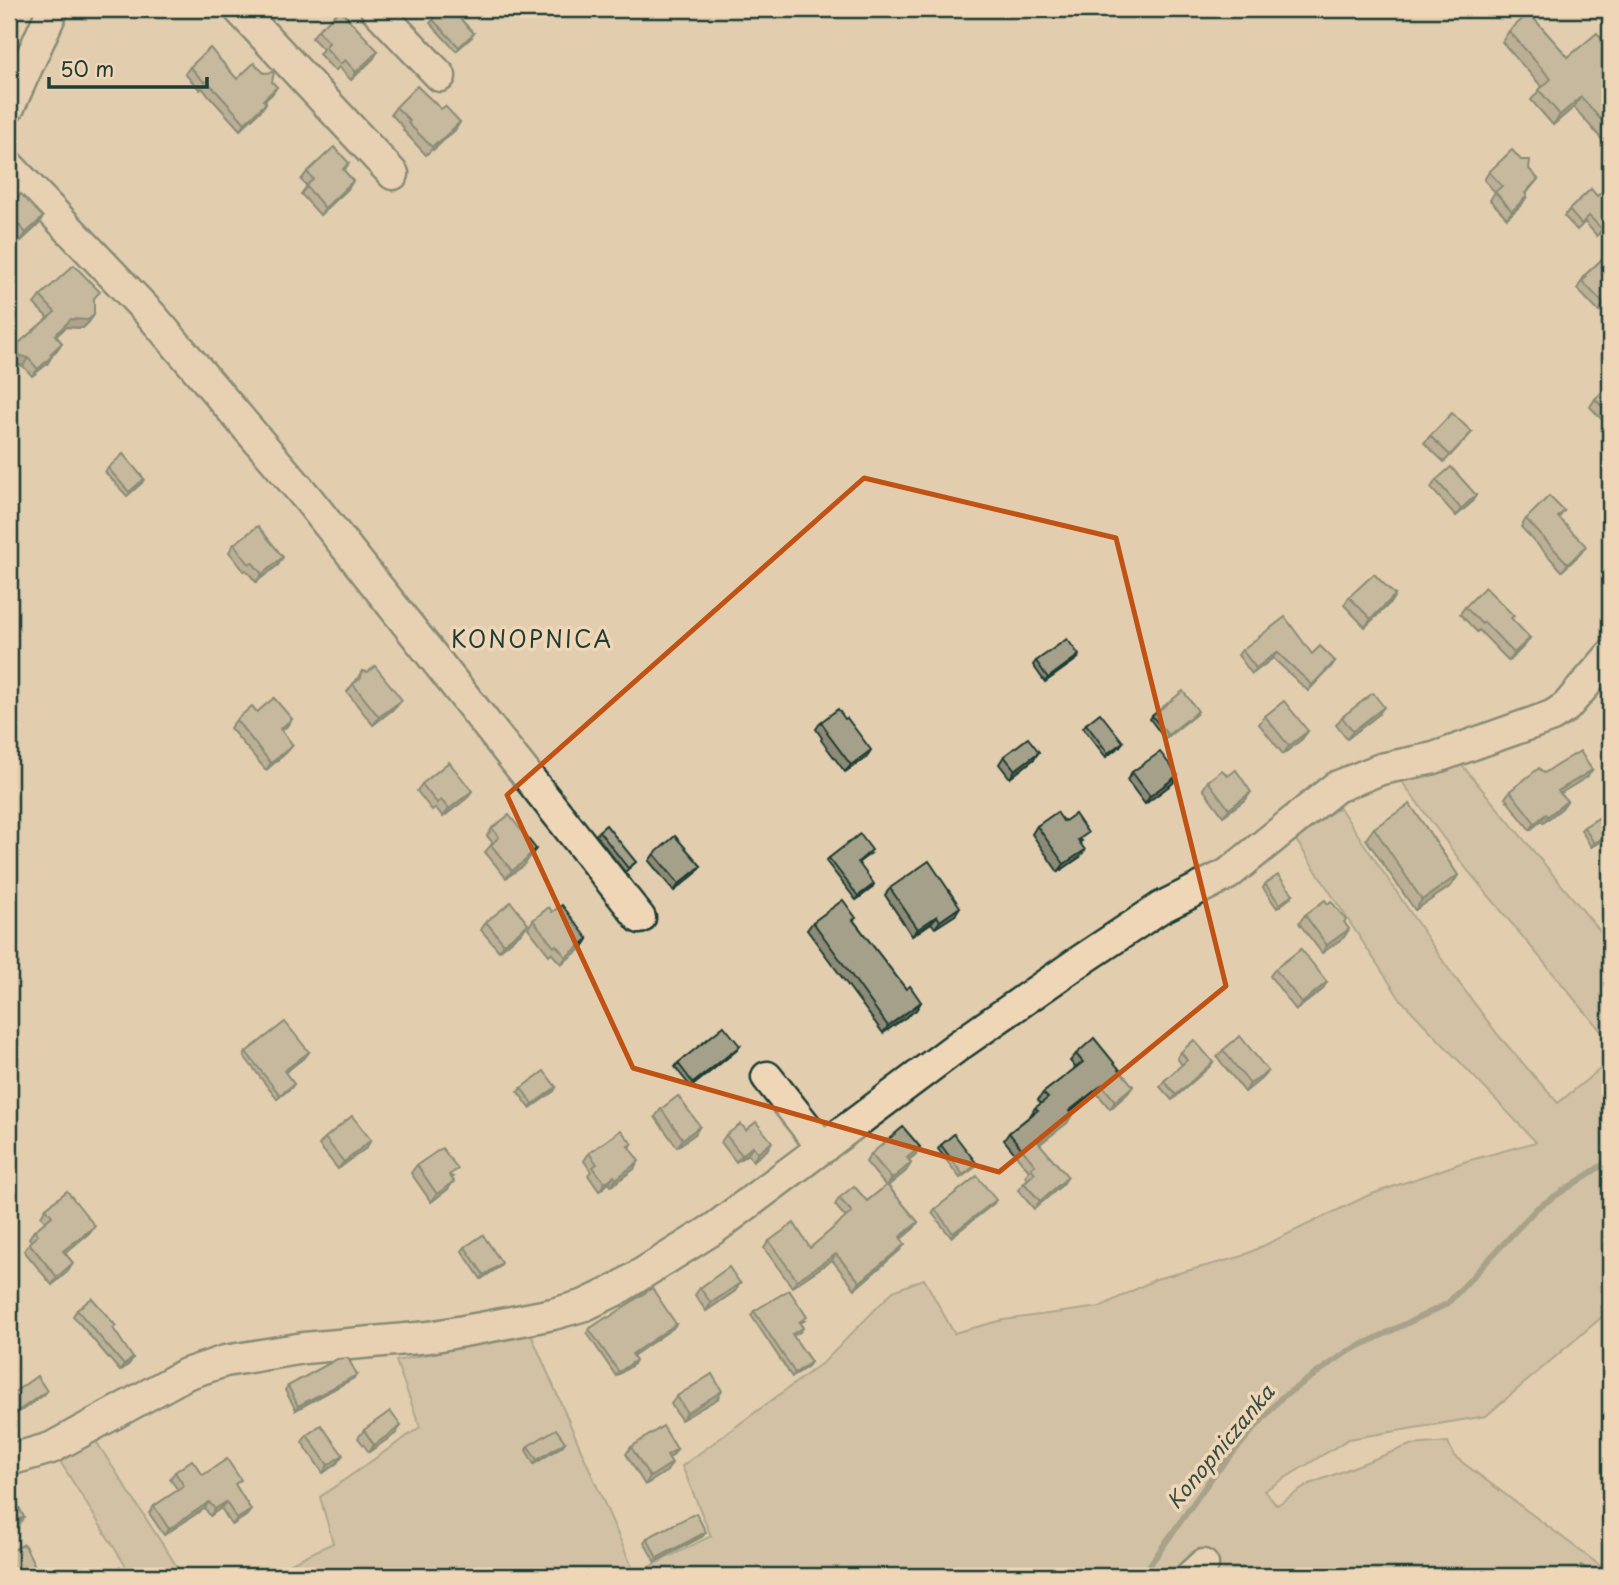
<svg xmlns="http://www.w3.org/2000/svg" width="1619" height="1585" viewBox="0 0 1619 1585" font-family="'Playpen Sans',sans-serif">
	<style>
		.green { fill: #beb299; stroke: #6e7866; stroke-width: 2 }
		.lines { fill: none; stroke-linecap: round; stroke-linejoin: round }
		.stream { stroke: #626e5d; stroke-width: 6 }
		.minor-casing { stroke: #1f3d34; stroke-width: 35 }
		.minor { stroke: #efd6b7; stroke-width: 30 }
		.wall { fill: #8e8a76; stroke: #1f3d34; stroke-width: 2 }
		.shaded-wall { fill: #747060; stroke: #1f3d34; stroke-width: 2 }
		.building { fill: #a5a089; stroke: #1f3d34; stroke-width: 2 }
		.marked { fill: none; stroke: #c05314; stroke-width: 5; stroke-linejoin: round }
		.labels { text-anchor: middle; stroke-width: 7; stroke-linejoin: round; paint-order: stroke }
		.water-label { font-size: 21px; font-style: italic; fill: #354d42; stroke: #efd6b7 }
		.quarter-label { font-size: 23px; letter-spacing: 2px; fill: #1f3d34; stroke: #efd6b7 }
	</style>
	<rect width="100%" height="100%" fill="#e2cdaf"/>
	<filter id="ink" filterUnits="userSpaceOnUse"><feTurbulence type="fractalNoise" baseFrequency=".0143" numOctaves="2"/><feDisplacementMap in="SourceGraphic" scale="14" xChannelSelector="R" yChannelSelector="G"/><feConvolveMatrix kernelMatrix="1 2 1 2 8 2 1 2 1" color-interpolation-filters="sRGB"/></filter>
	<g filter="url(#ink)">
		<g class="green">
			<path d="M1461,764L1610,943V1042L1464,866L1400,779Z"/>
			<path d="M1340,808L1445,964L1498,1035L1558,1103L1610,1061V1310L1486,1416L1349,1439L1264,1491L1277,1505L1310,1484L1410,1445L1448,1442L1454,1456L1610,1573V1576H264L333,1543L320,1497L420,1427L396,1361L530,1332L635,1574L711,1536L682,1466L825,1361L893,1291L924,1279L954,1333L1003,1320L1100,1307L1156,1279L1240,1257L1369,1195L1467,1161L1536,1142L1400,999L1292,834Z"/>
			<path d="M94,1438L183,1576H132L56,1455Z"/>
		</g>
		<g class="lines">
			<g class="stream">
				<path d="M1010,1576H1050"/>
				<path d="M1142,1576L1212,1477L1281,1398L1347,1352L1447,1304L1537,1208L1610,1160"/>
			</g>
			<g class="minor-casing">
				<g id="minor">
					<path d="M239,9L393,174"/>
					<path d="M376,9L440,76"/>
					<path d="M9,107L53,9"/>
					<path d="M9,166L151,315L308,499L640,918"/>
					<path d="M767,1077L823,1148"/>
					<path d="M9,1460L51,1448L186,1374L225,1361L304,1348L429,1337L481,1328L553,1314L585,1305L616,1290L715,1228L958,1046L1077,963L1160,908L1228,874L1336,787L1381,769L1434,758L1552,716L1566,707L1610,656"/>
					<path d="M1191,1576L1203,1565"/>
				</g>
			</g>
			<use href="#minor" class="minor"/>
		</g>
		<g class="wall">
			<path d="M433,20L472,37L456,51L430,23Z"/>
			<path d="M318,30L378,51L373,59L351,80L339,67L335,71L319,54L323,49L312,38Z"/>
			<path d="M1509,31L1605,99L1610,105V149L1574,107L1553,125L1531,100L1542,87L1502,42Z"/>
			<path d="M190,67L237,79L264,73L277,87L272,94L264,101L266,103L261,110L240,130L202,88L200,90L185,74Z"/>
			<path d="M396,107L441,109L460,122L455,130L433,150L432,149L426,155L403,130L404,128L391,114Z"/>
			<path d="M349,163L344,171L348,189L320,215L301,194L307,186L301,180L307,172Z"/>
			<path d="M1529,169L1538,179L1526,194L1527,196L1522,204L1507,218L1490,200L1495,192L1484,180L1489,172Z"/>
			<path d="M1591,189L1610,224L1597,236L1585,222L1577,230L1564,216L1569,210Z"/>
			<path d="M9,205L43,217L38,225L21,241L9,228Z"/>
			<path d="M1610,252V306L1608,303L1599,312L1577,289L1585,275Z"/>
			<path d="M40,296L94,300L89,322L83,328L66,327L56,336L62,343L56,351L51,355L52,356L47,364L32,376L23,366L14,363L13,351L19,343L48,318L34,304Z"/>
			<path d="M1610,385V419L1605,423L1590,407L1595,399Z"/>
			<path d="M1472,432L1466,439L1444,462L1424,443L1430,436Z"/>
			<path d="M108,468L144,479L142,483L127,496L105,472Z"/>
			<path d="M1436,480L1476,495L1471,503L1456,516L1431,488Z"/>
			<path d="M1564,511L1559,518L1581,553L1562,571L1521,527L1526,519Z"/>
			<path d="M234,544L278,565L256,582L246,570L244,571L229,552Z"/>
			<path d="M1395,595L1390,603L1365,627L1344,605L1349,597Z"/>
			<path d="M1465,607L1530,638L1525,645L1509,661L1479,630L1477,632L1460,614Z"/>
			<path d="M1242,650L1312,654L1335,661L1308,691L1273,658L1252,674L1238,655Z"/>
			<path d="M1077,659L1045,682L1033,665L1036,661Z"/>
			<path d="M362,671L396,707L373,725L347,692L353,684L356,681L357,679Z"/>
			<path d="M257,712L292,719L286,727L281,731L287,752L266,770L230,728L236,720Z"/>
			<path d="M1195,715L1165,739L1150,719L1152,716Z"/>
			<path d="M1378,715L1347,739L1336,725L1342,717Z"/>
			<path d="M1265,716L1308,731L1302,739L1283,754L1259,724Z"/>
			<path d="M821,722L866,758L845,772L821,740L822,738L816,729Z"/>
			<path d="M1086,724L1123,742L1120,746L1106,757L1083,728Z"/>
			<path d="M1004,756L1034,759L1010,778L999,764Z"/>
			<path d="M1592,770L1587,777L1560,793L1567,801L1562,808L1543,823L1541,821L1530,830L1505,798L1510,791L1544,773Z"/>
			<path d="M1132,772L1178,775L1173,783L1145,804L1127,780Z"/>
			<path d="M1208,781L1246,799L1223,816L1203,789Z"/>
			<path d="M422,784L467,798L443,817L436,808L432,810L417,791Z"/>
			<path d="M1610,811V836L1591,847L1581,830L1584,827Z"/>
			<path d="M1063,821H1065L1082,841L1080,842V857L1058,872L1032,834L1037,826Z"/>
			<path d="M492,828L530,857L523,866L506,878L485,852L493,843L487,836Z"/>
			<path d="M1374,828L1458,875L1451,886L1415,910L1366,839Z"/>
			<path d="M599,831L636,862L625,872L596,835Z"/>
			<path d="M654,854L701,866L696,873L674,891L649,861Z"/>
			<path d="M870,854L858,863L872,888L856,900L826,861L829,858Z"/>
			<path d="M1265,884L1293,894L1290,898L1277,908L1263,888Z"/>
			<path d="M890,888L955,915L935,928L931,923L912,936L885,895Z"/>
			<path d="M552,912L588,939L583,947L561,964L551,953L549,955L528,928L533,920Z"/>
			<path d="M1305,915L1344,923L1349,929L1344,937L1322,953L1299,923Z"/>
			<path d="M854,921L906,989L921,1002L916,1010L883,1033L807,930L813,922Z"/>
			<path d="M486,922L523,931L499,951L481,930Z"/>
			<path d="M1275,969L1327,982L1322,990L1296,1010L1270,976Z"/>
			<path d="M740,1046L737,1050L691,1087L675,1067L678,1063Z"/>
			<path d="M1223,1050L1262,1078L1245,1092L1217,1057Z"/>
			<path d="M246,1052H309L306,1056L285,1073L294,1084L291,1088L277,1099L244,1056Z"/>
			<path d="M1181,1052L1213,1062L1209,1067L1172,1100L1160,1087L1164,1081L1182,1065L1177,1058Z"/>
			<path d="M1076,1054L1133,1086L1128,1093L1110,1109L1096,1092L1070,1113L1072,1115L1067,1123L1040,1144L1063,1184L1034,1209L1018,1190L1024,1183L1028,1179L1025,1176L1029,1171L1004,1140L1009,1133L1030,1116L1035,1108L1041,1104L1038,1100L1043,1093L1076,1068L1070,1061Z"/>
			<path d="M556,1087L554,1091L530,1108L518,1092L521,1088Z"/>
			<path d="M661,1109L695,1134L677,1147L655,1117Z"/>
			<path d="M746,1130L767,1150L753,1161L748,1154L736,1162L721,1142L726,1135Z"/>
			<path d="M325,1138L371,1140L366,1148L338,1169L319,1145Z"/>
			<path d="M632,1144L629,1148L634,1169L611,1186L609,1183L599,1191L588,1175L591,1171L584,1161L589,1153Z"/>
			<path d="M941,1145L974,1168L960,1178L938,1149Z"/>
			<path d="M871,1154L915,1155L909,1160L911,1163L906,1171L888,1186L918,1222L914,1228L901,1239L900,1250L855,1289L832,1260L792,1287L764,1248L769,1241L810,1248L846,1218L835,1205L839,1198L867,1201L886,1186L866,1162Z"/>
			<path d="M417,1165L453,1177L451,1178L448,1189L431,1202L411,1173Z"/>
			<path d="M993,1204L951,1237L932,1213L935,1209Z"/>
			<path d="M46,1208L89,1233L65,1253L73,1263L68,1271L52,1285L24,1251L31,1241L29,1238L34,1231L45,1222L41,1216Z"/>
			<path d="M465,1247L499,1267L481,1279L462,1251Z"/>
			<path d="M740,1283L735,1291L706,1311L695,1295L700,1288Z"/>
			<path d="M77,1310L133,1358L129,1364L120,1371L73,1316Z"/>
			<path d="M754,1311L804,1321L800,1323L803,1328L800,1332L793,1336L811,1362L808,1366L792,1377L751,1315Z"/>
			<path d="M608,1318L676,1324L673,1328L633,1355L634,1364L616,1376L587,1333L589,1329Z"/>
			<path d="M357,1375L354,1378L296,1410L285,1390L288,1386Z"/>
			<path d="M677,1396L717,1399L681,1420L671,1404Z"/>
			<path d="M364,1430L395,1434L369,1452L358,1438Z"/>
			<path d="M307,1435L337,1463L323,1473L302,1442Z"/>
			<path d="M565,1442L562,1446L534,1464L526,1450L528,1446Z"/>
			<path d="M631,1447L677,1449L672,1456L669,1458L667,1471L645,1485L626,1454Z"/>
			<path d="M175,1472L203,1475L236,1487L251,1510L246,1516L232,1525L221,1508L210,1516L205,1508L164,1535L149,1513L154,1506L178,1490L170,1479Z"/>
			<path d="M703,1536L655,1562L644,1542L647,1538Z"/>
		</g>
		<g class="shaded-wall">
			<path d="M378,51L373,59L351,80L356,72Z"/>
			<path d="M277,87L272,94L258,107L263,100Z"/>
			<path d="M1610,90V95L1595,107L1603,97Z"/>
			<path d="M1581,97L1574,107L1553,125L1560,115Z"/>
			<path d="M266,103L261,110L240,130L245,123Z"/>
			<path d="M460,122L455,130L433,150L438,143Z"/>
			<path d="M353,181L348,189L320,215L325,208Z"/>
			<path d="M1527,196L1522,204L1507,218L1512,211Z"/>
			<path d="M43,217L38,225L21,241L26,233Z"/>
			<path d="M1610,222V224L1597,236L1602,229Z"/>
			<path d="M1610,298L1608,303L1599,312L1604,304Z"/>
			<path d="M94,315L89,322L83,328L66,327L49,343L55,335L71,319Z"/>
			<path d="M62,343L56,351L44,361L50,354Z"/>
			<path d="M19,355L28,358L23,366L14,363Z"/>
			<path d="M52,356L47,364L32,376L38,369Z"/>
			<path d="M1476,495L1471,503L1456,516L1461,509Z"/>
			<path d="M1586,546L1581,553L1562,571L1568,564Z"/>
			<path d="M283,557L278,565L256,582L262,574Z"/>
			<path d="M1395,595L1390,603L1365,627L1371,619Z"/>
			<path d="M1530,638L1525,645L1509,661L1514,653Z"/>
			<path d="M1277,652L1273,658L1252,674L1256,668Z"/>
			<path d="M1079,655L1077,659L1045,682L1048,678Z"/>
			<path d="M1335,661L1332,666L1308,691L1312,685Z"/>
			<path d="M402,700L396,707L373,725L379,717Z"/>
			<path d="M1384,707L1378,715L1347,739L1353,731Z"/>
			<path d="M1198,711L1195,715L1165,739L1168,735Z"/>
			<path d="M292,719L286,727L274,737L280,729Z"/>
			<path d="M1308,731L1302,739L1283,754L1289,746Z"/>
			<path d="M1123,742L1120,746L1106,757L1108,753Z"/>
			<path d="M293,745L287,752L266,770L271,763Z"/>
			<path d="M871,750L866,758L845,772L851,765Z"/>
			<path d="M1039,752L1034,759L1010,778L1015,770Z"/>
			<path d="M1592,770L1587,777L1553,798L1558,791Z"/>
			<path d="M1178,775L1173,783L1145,804L1150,796Z"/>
			<path d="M472,791L467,798L443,817L449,809Z"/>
			<path d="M1251,792L1246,799L1223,816L1229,809Z"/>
			<path d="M1567,801L1562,808L1543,823L1548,816Z"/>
			<path d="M1546,814L1541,821L1530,830L1535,823Z"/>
			<path d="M1610,834V836L1591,847L1594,843Z"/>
			<path d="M536,849L523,866L506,878L512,871Z"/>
			<path d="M1085,850L1080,857L1058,872L1064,864Z"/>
			<path d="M701,866L696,873L674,891L679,884Z"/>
			<path d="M1458,875L1451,886L1415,910L1422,900Z"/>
			<path d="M874,884L872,888L856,900L858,896Z"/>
			<path d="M1293,894L1290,898L1277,908L1280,904Z"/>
			<path d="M960,907L955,915L935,928L940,921Z"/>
			<path d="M937,916L931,923L912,936L918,929Z"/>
			<path d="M528,924L523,931L499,951L504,944Z"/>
			<path d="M1349,929L1344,937L1322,953L1327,945Z"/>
			<path d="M588,939L583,947L561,964L566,957Z"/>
			<path d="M1327,982L1322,990L1296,1010L1302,1003Z"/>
			<path d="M921,1002L916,1010L883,1033L888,1026Z"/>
			<path d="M740,1046L737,1050L691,1087L693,1083Z"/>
			<path d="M309,1052L306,1056L281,1075L284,1071Z"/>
			<path d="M1213,1062L1209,1067L1172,1100L1176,1095Z"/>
			<path d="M1268,1071L1262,1078L1245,1092L1250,1084Z"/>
			<path d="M1102,1085L1096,1092L1063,1118L1069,1111Z"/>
			<path d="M1133,1086L1128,1093L1110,1109L1115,1101Z"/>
			<path d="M556,1087L554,1091L530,1108L533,1104Z"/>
			<path d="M1072,1115L1067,1123L1033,1149L1038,1142Z"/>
			<path d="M700,1126L695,1134L677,1147L683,1139Z"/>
			<path d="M371,1140L366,1148L338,1169L344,1162Z"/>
			<path d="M772,1142L767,1150L753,1161L758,1153Z"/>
			<path d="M753,1146L748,1154L736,1162L742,1155Z"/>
			<path d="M920,1147L915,1155L902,1165L907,1158Z"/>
			<path d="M639,1161L634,1169L611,1186L616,1179Z"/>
			<path d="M911,1163L906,1171L886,1187L892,1179Z"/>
			<path d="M977,1164L974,1168L960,1178L963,1175Z"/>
			<path d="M614,1176L609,1183L599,1191L605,1183Z"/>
			<path d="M1068,1177L1063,1184L1034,1209L1040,1201Z"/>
			<path d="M454,1181L448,1189L431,1202L437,1194Z"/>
			<path d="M996,1200L993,1204L951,1237L953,1233Z"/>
			<path d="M918,1222L914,1228L895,1244L900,1237Z"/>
			<path d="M95,1226L89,1233L58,1259L63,1251Z"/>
			<path d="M905,1244L900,1250L855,1289L860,1282Z"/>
			<path d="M836,1254L832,1260L792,1287L797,1280Z"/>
			<path d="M73,1263L68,1271L52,1285L57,1277Z"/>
			<path d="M502,1263L499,1267L481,1279L484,1275Z"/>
			<path d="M740,1283L735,1291L706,1311L711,1303Z"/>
			<path d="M676,1324L673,1328L630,1358L632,1354Z"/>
			<path d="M133,1358L129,1364L120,1371L124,1365Z"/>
			<path d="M636,1360L634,1364L616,1376L619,1372Z"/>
			<path d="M811,1362L808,1366L792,1377L795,1373Z"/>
			<path d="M357,1375L354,1378L296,1410L298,1406Z"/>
			<path d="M47,1391L44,1395L9,1419V1417Z"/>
			<path d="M722,1391L717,1399L681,1420L687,1413Z"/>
			<path d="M401,1426L395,1434L369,1452L374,1445Z"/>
			<path d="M565,1442L562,1446L534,1464L537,1460Z"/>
			<path d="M677,1449L672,1456L661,1463L667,1455Z"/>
			<path d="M343,1455L337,1463L323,1473L328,1465Z"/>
			<path d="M672,1463L667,1471L645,1485L650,1477Z"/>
			<path d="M209,1502L205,1508L164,1535L169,1529Z"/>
			<path d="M226,1502L221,1508L210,1516L215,1509Z"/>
			<path d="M251,1510L246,1516L232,1525L237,1519Z"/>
			<path d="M24,1517L19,1524L9,1530V1525Z"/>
			<path d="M706,1532L703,1536L655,1562L657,1558Z"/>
		</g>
		<g class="building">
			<path d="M444,9H451L474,33L459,47L433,20Z"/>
			<path d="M340,10L378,51L356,72L345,60L340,64L325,47L329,43L318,30Z"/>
			<path d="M1529,13L1568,57L1597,33L1610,50V90L1603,97L1610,105V130L1581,97L1560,115L1539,90L1551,79L1509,31Z"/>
			<path d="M210,48L237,79L254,63L264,73L274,72L272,82L277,87L263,100L266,103L245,123L207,81L205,83L190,67Z"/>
			<path d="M417,86L441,109L445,106L460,122L438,143L437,142L432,147L408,123L410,121L396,107Z"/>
			<path d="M334,147L349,163L343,169L353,181L325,208L306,186L313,179L307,172Z"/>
			<path d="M1512,150L1521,160H1530L1529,169L1538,179L1525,193L1527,196L1512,211L1495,192L1502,186L1489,172Z"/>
			<path d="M1610,185V222L1602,229L1589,216L1581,224L1569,210L1591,189L1597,196Z"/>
			<path d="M21,194L43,217L26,233L9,214V205Z"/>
			<path d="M1610,252V298L1604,304L1582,281L1587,277L1585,275Z"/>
			<path d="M74,265L100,292L94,298V315L88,320L71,319L55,335L62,343L50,354L52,356L38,369L28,358L19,355V343L55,312L40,296Z"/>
			<path d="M1610,385V415L1595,399Z"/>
			<path d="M1452,413L1472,432L1450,455L1430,436Z"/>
			<path d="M123,454L144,479L129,492L108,468Z"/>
			<path d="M1451,467L1476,495L1461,509L1436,480Z"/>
			<path d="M1549,496L1564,511L1558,517L1586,546L1568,564L1526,519Z"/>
			<path d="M258,526L283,557L262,574L252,562L249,564L234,544Z"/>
			<path d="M1374,574L1395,595L1371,619L1349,597Z"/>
			<path d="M1485,587L1514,616L1511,618L1530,638L1514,653L1484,622L1482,624L1465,607Z"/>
			<path d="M1285,617L1312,654L1320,646L1335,661L1312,685L1277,652L1256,668L1242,650Z"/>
			<path d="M1067,639L1079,655L1048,678L1036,661Z"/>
			<path d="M375,666L402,700L379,717L353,684L361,678L362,671L368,672Z"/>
			<path d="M1183,691L1198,711L1168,735L1152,716Z"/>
			<path d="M1373,693L1384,707L1353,731L1342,717Z"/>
			<path d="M274,698L292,719L280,729L293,745L271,763L236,720L252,706L257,712Z"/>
			<path d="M1284,701L1308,731L1289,746L1265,716Z"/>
			<path d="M838,709L845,719L847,718L871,750L851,765L827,733L828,732L821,722Z"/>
			<path d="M1100,713L1123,742L1108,753L1086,724Z"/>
			<path d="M1028,738L1039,752L1015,770L1004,756Z"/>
			<path d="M1580,751L1592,770L1558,791L1567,801L1548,816L1546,814L1535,823L1510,791L1539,768L1544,773Z"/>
			<path d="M1160,752L1178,775L1150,796L1132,772Z"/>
			<path d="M449,762L472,791L449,809L441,800L437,803L422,784Z"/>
			<path d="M1222,770L1228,776L1236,770L1251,792L1229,809L1208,781Z"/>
			<path d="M1410,804L1458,875L1422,900L1374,828Z"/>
			<path d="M1610,811V834L1594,843L1584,827Z"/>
			<path d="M1057,812L1063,821L1064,820L1065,821L1075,814L1088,833L1078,840L1085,850L1064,864L1037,826Z"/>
			<path d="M509,815L536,849L527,857L528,858L512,871L491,845L499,837L492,828Z"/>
			<path d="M606,825L636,862L628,868L599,831Z"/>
			<path d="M860,834L872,850L858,862L874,884L858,896L829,858Z"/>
			<path d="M675,836L701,866L679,884L654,854Z"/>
			<path d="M929,861L960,907L940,921L937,916L918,929L890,888Z"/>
			<path d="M1278,875L1293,894L1280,904L1265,884Z"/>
			<path d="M843,900L856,918L853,920L906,989L910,986L921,1002L888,1026L813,922Z"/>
			<path d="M1325,900L1328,904L1331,901L1346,920L1344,922L1349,929L1327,945L1305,915Z"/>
			<path d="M511,902L528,924L504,944L486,922Z"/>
			<path d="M562,905L588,939L566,957L556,945L554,947L533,920L549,907L552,912Z"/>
			<path d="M1301,949L1327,982L1302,1003L1275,969Z"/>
			<path d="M285,1022L309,1052L284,1071L294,1084L280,1095L246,1052Z"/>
			<path d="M724,1026L740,1046L693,1083L678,1063Z"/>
			<path d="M1240,1036L1268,1071L1250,1084L1223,1050Z"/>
			<path d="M1094,1038L1133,1086L1115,1101L1102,1085L1069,1111L1072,1115L1038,1142L1068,1177L1040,1201L1024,1183L1035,1173L1031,1168L1035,1165L1009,1133L1038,1110L1035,1108L1048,1098L1043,1093L1083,1062L1076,1054Z"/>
			<path d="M1194,1040L1213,1062L1176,1095L1164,1081L1187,1060L1181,1052Z"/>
			<path d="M544,1071L556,1087L533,1104L521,1088Z"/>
			<path d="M678,1096L700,1126L683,1139L661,1109Z"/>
			<path d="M352,1116L371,1140L344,1162L325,1138Z"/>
			<path d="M756,1122L772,1142L758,1153L753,1146L742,1155L726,1135L741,1124L746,1130Z"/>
			<path d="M903,1127L920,1147L907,1158L911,1163L892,1179L871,1154Z"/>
			<path d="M621,1130L632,1144L628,1146L639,1161L616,1179L614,1176L605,1183L593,1167L597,1164L589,1153Z"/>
			<path d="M954,1134L977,1164L963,1175L941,1145Z"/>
			<path d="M442,1148L458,1169L449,1175L454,1181L437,1194L417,1165Z"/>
			<path d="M977,1176L996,1200L953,1233L935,1209Z"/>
			<path d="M887,1185L918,1222L900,1237L905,1244L860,1282L836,1254L797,1280L769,1241L794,1223L810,1248L852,1212L839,1198L854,1186L867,1201Z"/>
			<path d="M67,1191L95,1226L63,1251L73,1263L57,1277L29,1243L38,1235L34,1231L52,1216L46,1208Z"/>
			<path d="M483,1235L502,1263L484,1275L465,1247Z"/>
			<path d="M729,1267L740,1283L711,1303L700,1288Z"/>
			<path d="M652,1288L676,1324L632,1354L636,1360L619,1372L589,1329L607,1317L608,1318Z"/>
			<path d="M789,1290L807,1317L799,1322L803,1328L792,1334L811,1362L795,1373L754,1311Z"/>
			<path d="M92,1298L116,1326L113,1328L133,1358L124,1365L77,1310Z"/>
			<path d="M348,1358L357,1375L298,1406L288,1386L337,1359Z"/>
			<path d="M712,1374L722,1391L687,1413L677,1396Z"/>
			<path d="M37,1376L47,1391L9,1417V1396Z"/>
			<path d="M390,1411L401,1426L374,1445L364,1430Z"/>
			<path d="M321,1425L343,1455L328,1465L307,1435Z"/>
			<path d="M663,1426L677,1449L667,1455L672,1463L650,1477L631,1447Z"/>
			<path d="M556,1429L565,1442L537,1460L528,1446Z"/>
			<path d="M227,1459L241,1480L235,1484L251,1510L237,1519L226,1502L215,1509L209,1502L169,1529L154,1506L184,1486L175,1472L192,1460L203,1475Z"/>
			<path d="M9,1488L24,1517L9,1525Z"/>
			<path d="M696,1513L706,1532L657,1558L647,1538Z"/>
			<path d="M24,1544L40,1576H9V1552Z"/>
			<path d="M1581,1565L1597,1576H1574Z"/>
		</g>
	</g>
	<path d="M0 0H1619V1585H0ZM864,478L1116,538L1226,986L999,1172L633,1068L507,795Z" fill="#e2cdaf" fill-opacity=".55" fill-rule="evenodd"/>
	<path class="marked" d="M864,478L1116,538L1226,986L999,1172L633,1068L507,795Z"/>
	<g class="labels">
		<g class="water-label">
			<text transform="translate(1221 1447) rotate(-50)" y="7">Konopniczanka</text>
		</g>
		<g class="quarter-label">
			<text x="532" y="648">KONOPNICA</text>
		</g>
	</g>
	<rect width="1619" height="1585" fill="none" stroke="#efd6b7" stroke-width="35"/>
	<rect x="18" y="18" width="1584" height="1550" fill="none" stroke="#1f3d34" stroke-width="2.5" filter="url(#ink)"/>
	<path d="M49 77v10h158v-10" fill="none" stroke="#1f3d34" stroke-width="3.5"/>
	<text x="60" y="77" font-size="21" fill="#1f3d34" stroke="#efd6b7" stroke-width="5" paint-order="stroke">50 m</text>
</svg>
